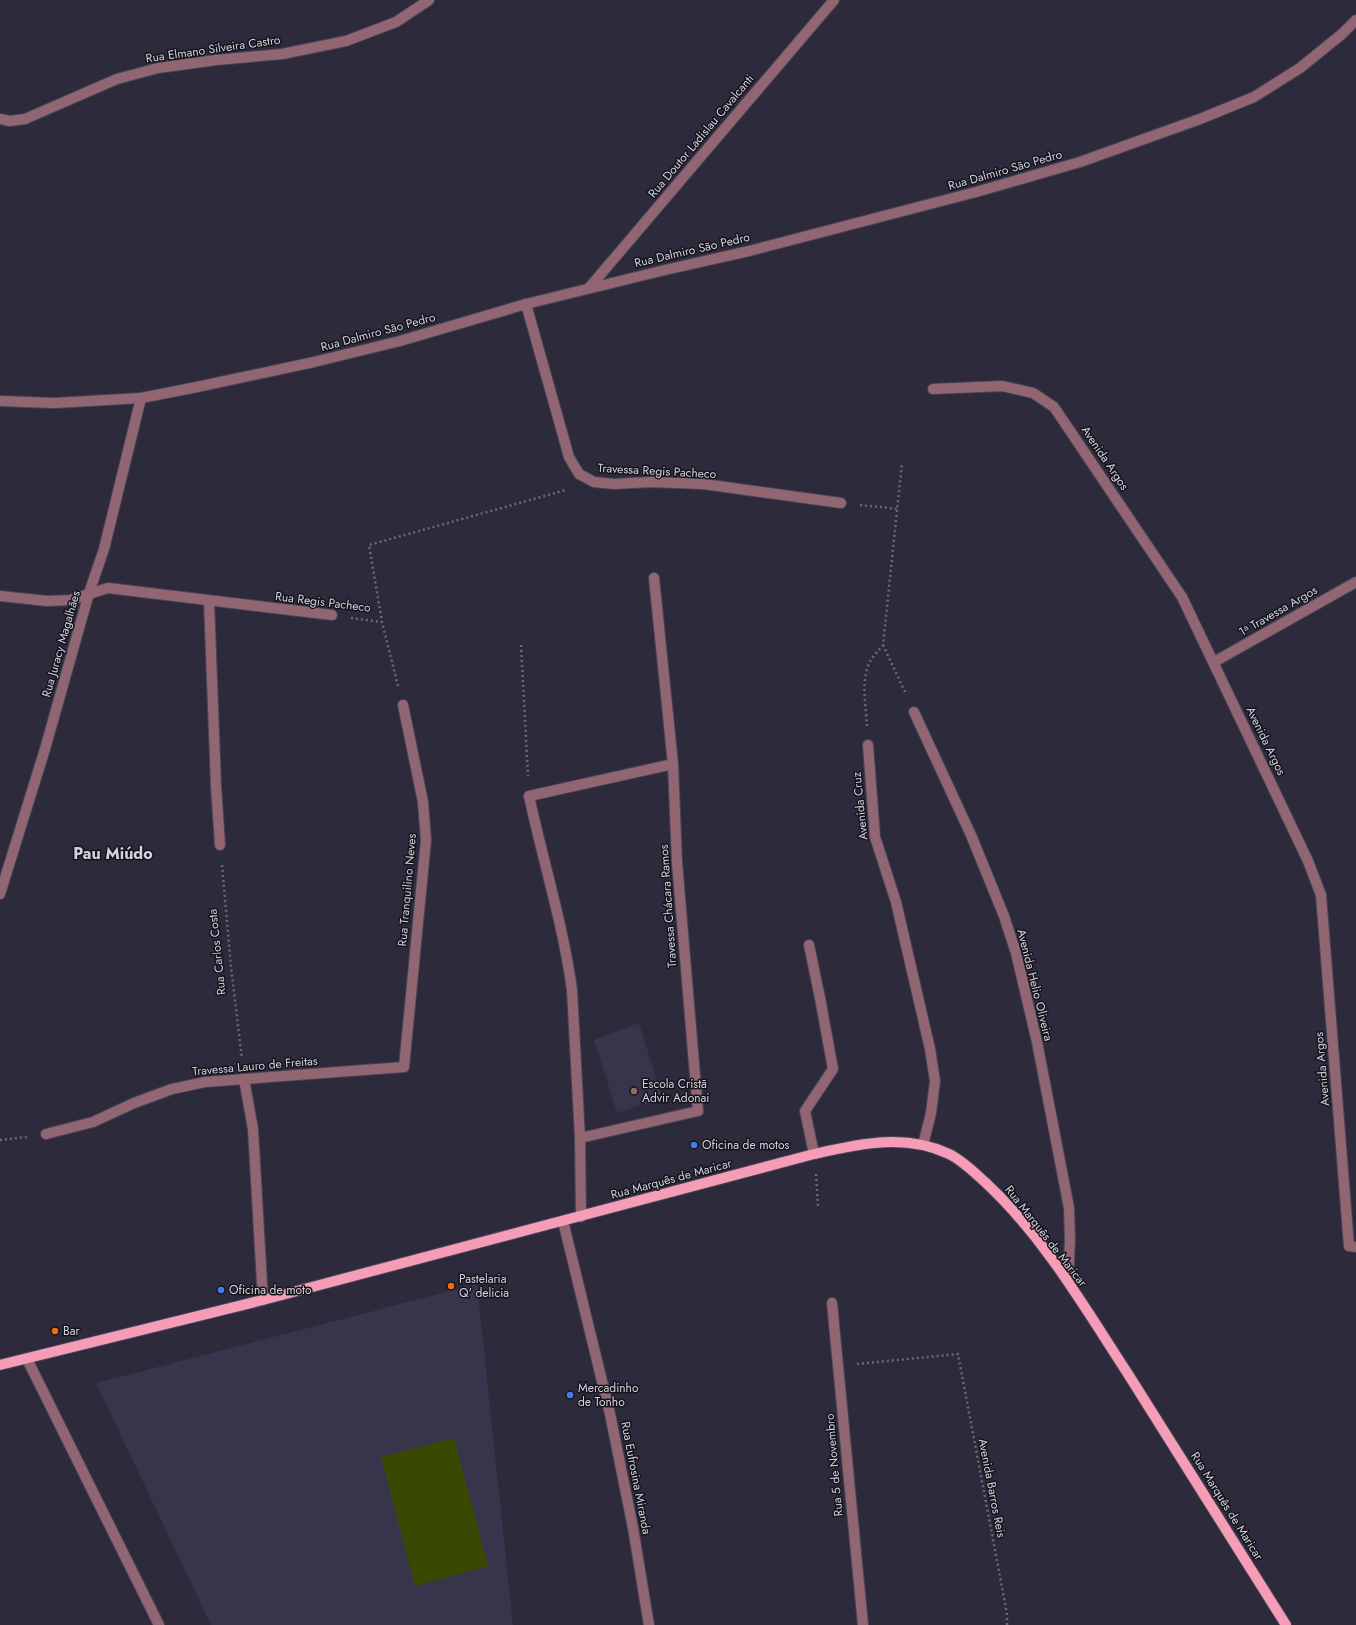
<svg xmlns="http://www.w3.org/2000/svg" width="1356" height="1625" viewBox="0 0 1356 1625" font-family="Jost,sans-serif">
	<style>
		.built { fill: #38344b }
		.green { fill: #384a02 }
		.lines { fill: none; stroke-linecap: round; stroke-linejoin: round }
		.minor-casing { stroke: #484556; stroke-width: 12 }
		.major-casing { stroke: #484556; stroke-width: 12 }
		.path { stroke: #6b6978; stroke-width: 2.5; stroke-dasharray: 2 3; stroke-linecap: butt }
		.minor { stroke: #916672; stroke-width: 10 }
		.major { stroke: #f59db7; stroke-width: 10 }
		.education-dot { fill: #8d6e63; stroke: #15141c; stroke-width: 1.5 }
		.shop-dot { fill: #3f7fe0; stroke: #15141c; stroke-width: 1.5 }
		.food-dot { fill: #e8710a; stroke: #15141c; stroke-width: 1.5 }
		.labels { text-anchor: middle; stroke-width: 3; stroke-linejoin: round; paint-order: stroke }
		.street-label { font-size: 12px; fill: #d3d2dd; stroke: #15141c }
		.poi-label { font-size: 12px; fill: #d3d2dd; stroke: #15141c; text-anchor: start }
		.district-label { font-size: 16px; font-weight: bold; fill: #d3d2dd; stroke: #15141c }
	</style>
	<rect width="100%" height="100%" fill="#2d2a3c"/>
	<g class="built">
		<path d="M639,1023L662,1098L617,1113L594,1040Z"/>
		<path d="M477,1284L513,1625H211L96,1383Z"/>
	</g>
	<path class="green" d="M454,1438L488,1566L415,1586L381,1457Z"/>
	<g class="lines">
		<g class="minor-casing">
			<g id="minor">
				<path d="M0,119L10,121L25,119L117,79L158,68L216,60L282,54L346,41L396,22L429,0"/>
				<path d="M589,288L834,0"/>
				<path d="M526,304L569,457L579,474L594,482L614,484L651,482L703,484L841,503"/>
				<path d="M933,389L1002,386L1033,393L1054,407L1182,597L1308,861L1321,895L1349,1246L1356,1247"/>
				<path d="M0,401L55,403L141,398L197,387L314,362L400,341L526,304L665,270L749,251L976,192L1080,162L1200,119L1254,97L1300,68L1342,34L1356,20"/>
				<path d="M0,596L47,601L70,600L108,588L332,615"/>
				<path d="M209,601L216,786L220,845"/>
				<path d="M1214,662L1356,582"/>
				<path d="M914,712L971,835L1004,916L1016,953L1037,1042L1069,1208L1070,1240L1068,1281"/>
				<path d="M868,745L875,837L896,902L930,1049L935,1081L931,1113L923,1145"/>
				<path d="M0,894L45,749L89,593L104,549L141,398"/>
				<path d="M809,945L820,998L833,1069L805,1111L814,1154"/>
				<path d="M244,1079L253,1129L263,1300"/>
				<path d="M46,1134L93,1122L134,1103L172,1089L205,1082L404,1067L426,840L423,802L403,705"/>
				<path d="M580,1138L698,1111L677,862L673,764L654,578"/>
				<path d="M581,1217L580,1138L572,990C563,924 543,861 529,796L673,764"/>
				<path d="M563,1221L610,1414L633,1528L649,1625"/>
				<path d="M832,1303L863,1625"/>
				<path d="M27,1359L159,1625"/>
			</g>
		</g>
		<g class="major-casing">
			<path id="major" d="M0,1365L263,1300L814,1154C859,1144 905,1133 949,1154C962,1160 975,1173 986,1183C1044,1237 1085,1308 1128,1374C1181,1457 1233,1542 1286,1625"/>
		</g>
		<g class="path">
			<path d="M860,505L898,509"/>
			<path d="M351,618L382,622"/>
			<path d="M521,645L528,776"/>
			<path d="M883,645L906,694"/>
			<path d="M398,686L382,622L369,545L566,490"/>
			<path d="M867,726C866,706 860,678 871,660C874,655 879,650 883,645L902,463"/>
			<path d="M222,865L231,967L242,1059"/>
			<path d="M0,1140L27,1137"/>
			<path d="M816,1174L818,1206"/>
			<path d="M857,1364L958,1354L1007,1614V1625"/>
		</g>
		<use href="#minor" class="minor"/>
		<use href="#major" class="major"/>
	</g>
	<circle class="education-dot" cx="634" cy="1091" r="4"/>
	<g class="shop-dot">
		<circle cx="694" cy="1145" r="4"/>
		<circle cx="221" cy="1290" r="4"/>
		<circle cx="570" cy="1395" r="4"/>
	</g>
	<g class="food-dot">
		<circle cx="451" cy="1286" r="4"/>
		<circle cx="55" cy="1331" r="4"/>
	</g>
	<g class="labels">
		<g class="street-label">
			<text transform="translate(213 49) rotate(-8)" y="4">Rua Elmano Silveira Castro</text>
			<text transform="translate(701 136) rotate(-50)" y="4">Rua Doutor Ladislau Cavalcanti</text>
			<text transform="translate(1005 170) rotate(-16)" y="4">Rua Dalmiro São Pedro</text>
			<text transform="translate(692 250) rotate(-13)" y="4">Rua Dalmiro São Pedro</text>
			<text transform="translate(378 332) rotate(-15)" y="4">Rua Dalmiro São Pedro</text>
			<text transform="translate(1105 458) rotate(56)" y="4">Avenida Argos</text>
			<text transform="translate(657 471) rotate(3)" y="4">Travessa Regis Pacheco</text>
			<text transform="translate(323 602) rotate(7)" y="4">Rua Regis Pacheco</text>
			<text transform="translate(1278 611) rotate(-30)" y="4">1ᵃ Travessa Argos</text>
			<text transform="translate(61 644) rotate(-74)" y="4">Rua Juracy Magalhães</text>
			<text transform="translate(1266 741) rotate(64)" y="4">Avenida Argos</text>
			<text transform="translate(860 806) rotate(-96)" y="4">Avenida Cruz</text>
			<text transform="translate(407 890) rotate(-85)" y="4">Rua Tranquilino Neves</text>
			<text transform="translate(668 906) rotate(-94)" y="4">Travessa Chácara Ramos</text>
			<text transform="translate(217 952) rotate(-96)" y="4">Rua Carlos Costa</text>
			<text transform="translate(1035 985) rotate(76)" y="4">Avenida Helio Oliveira</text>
			<text transform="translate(255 1066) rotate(-5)" y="4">Travessa Lauro de Freitas</text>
			<text transform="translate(1322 1069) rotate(-95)" y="4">Avenida Argos</text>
			<text transform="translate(671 1179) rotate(-15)" y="4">Rua Marquês de Maricar</text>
			<text transform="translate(1046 1236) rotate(52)" y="4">Rua Marquês de Maricar</text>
			<text transform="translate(834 1465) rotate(-95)" y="4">Rua 5 de Novembro</text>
			<text transform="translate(636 1478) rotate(79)" y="4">Rua Eufrosina Miranda</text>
			<text transform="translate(992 1488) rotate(79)" y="4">Avenida Barros Reis</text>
			<text transform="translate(1227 1506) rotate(58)" y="4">Rua Marquês de Maricar</text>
		</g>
		<g class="poi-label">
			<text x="642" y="1088">Escola Cristã<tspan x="642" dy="14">Advir Adonai</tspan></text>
			<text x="702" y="1149">Oficina de motos</text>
			<text x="459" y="1283">Pastelaria<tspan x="459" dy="14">Q' delicia</tspan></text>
			<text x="229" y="1294">Oficina de moto</text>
			<text x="63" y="1335">Bar</text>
			<text x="578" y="1392">Mercadinho<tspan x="578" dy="14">de Tonho</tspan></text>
		</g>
		<g class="district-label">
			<text x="113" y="859">Pau Miúdo</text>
		</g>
	</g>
</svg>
